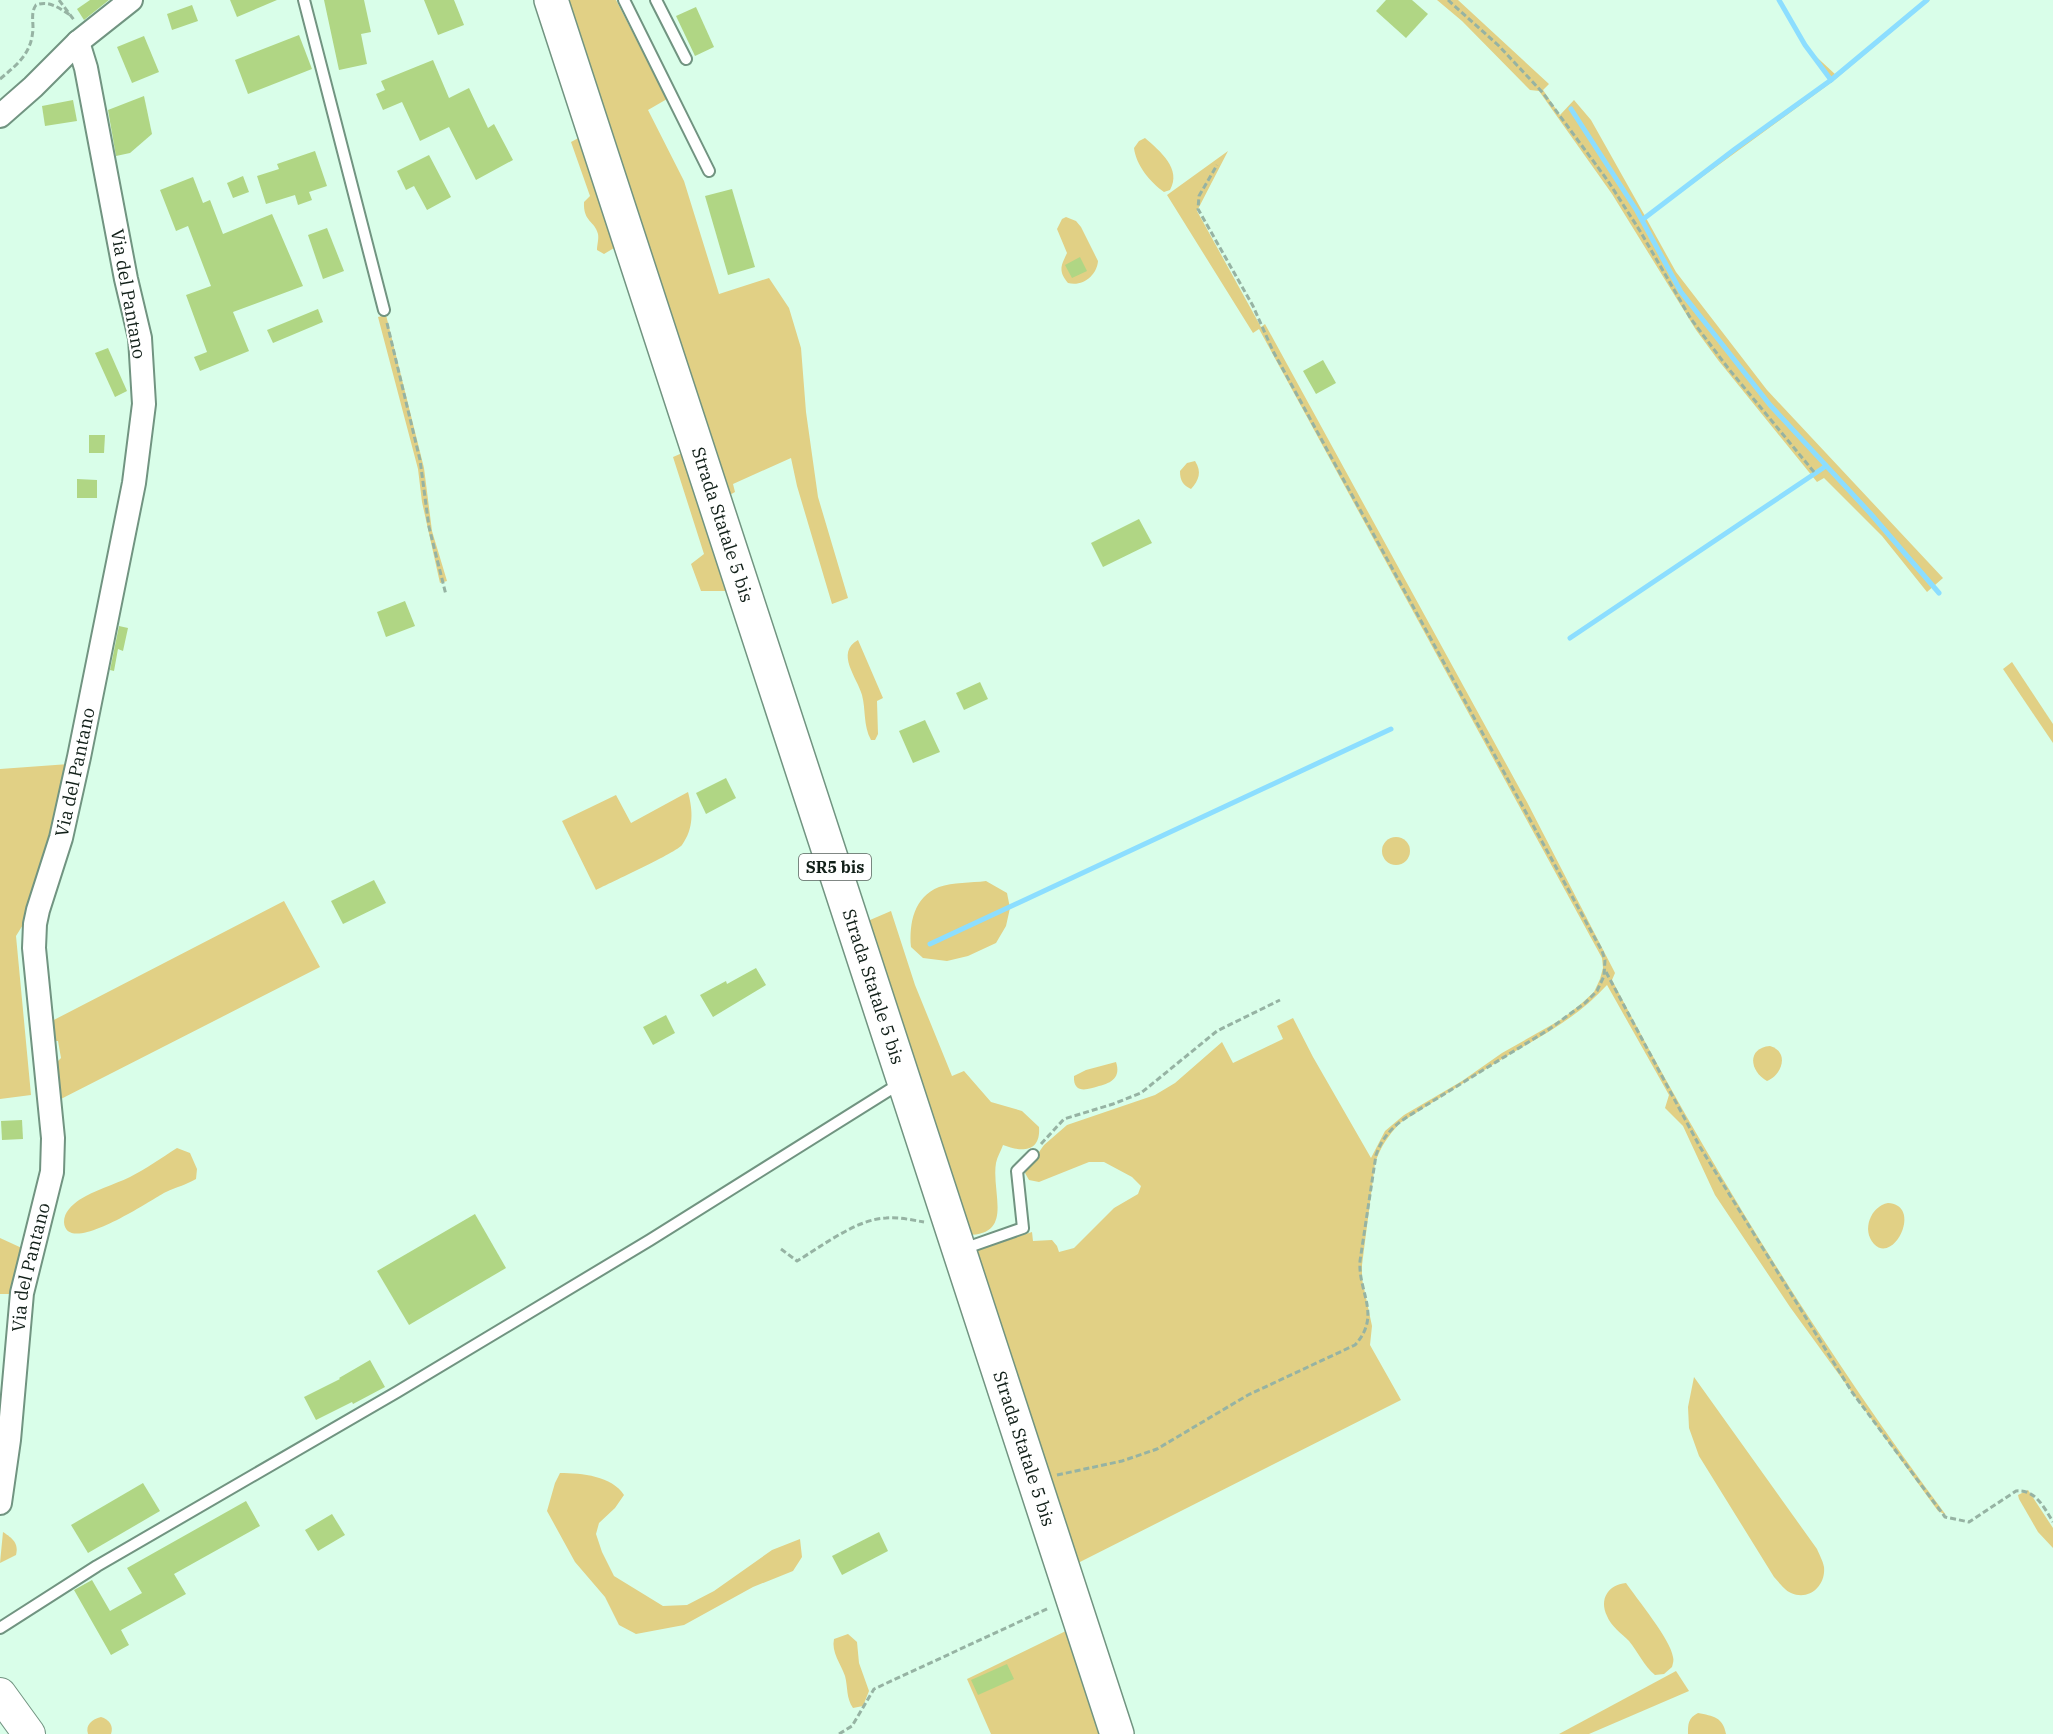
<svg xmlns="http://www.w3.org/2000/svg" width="2053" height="1734" viewBox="0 0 2053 1734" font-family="'IBM Plex Serif',serif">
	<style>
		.green { fill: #e1d085 }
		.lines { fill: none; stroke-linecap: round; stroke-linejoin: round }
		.stream { stroke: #8cdeff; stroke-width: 5 }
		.building { fill: #b0d684 }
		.service-casing { stroke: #719481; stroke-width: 14 }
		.minor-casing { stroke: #719481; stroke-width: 26 }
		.secondary-casing { stroke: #719481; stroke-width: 34 }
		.primary-casing { stroke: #719481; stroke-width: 36 }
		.path { stroke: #96b3a3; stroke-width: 3; stroke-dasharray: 6 3; stroke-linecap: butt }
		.service { stroke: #fff; stroke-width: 10 }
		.minor { stroke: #fff; stroke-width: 22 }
		.secondary { stroke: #fff; stroke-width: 32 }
		.primary { stroke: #fff; stroke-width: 33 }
		.labels { text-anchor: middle; stroke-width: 4.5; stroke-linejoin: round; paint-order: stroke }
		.shield { fill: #fff; stroke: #58625d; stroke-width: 1.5 }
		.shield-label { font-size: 16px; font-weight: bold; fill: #111f18 }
		.street-label { font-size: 18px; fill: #111f18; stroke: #fff }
	</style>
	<rect width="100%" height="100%" fill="#d9fee9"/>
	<g class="green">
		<path d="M565,0H616L667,99L648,110L684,181L719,294L769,278L789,308L801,348L806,412L818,497L848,598L832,604L797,486L791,458L733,484L735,492L726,497Z"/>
		<path d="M1437,0H1458L1549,84L1543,90L1560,115L1574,100L1591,120L1645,216L1829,80L1805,46L1778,0H1781L1809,50L1836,75L1925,0H1930L1832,82L1646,218L1676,272L1767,390L1943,578L1927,592L1882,536L1824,478L1817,482L1718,360L1696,330L1612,194L1539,91L1530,90L1462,21Z"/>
		<path d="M584,135L619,245L604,254L597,250C597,245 599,239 598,234C595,221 583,222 584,202L590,196L571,142Z"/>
		<path d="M1145,138C1160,151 1182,169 1170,190L1164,192C1150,182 1136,165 1134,148L1139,141Z"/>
		<path d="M1228,151L1197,211L1261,327L1265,324L1527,802L1613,969L1615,973L1612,980C1709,1165 1821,1347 1946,1515L1938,1511L1790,1307L1715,1195L1683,1126L1665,1108L1669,1095L1607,985C1576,1019 1541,1036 1502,1059C1468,1080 1434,1101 1400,1123C1388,1136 1381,1146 1375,1163L1362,1265V1279L1372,1326L1370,1345L1401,1400L1074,1565L969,1253L1032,1232L1033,1241L1052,1240L1057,1246L1059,1252L1074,1248L1114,1208L1138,1194L1141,1186L1132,1177L1104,1162H1089L1039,1182L1029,1180L1025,1173L1027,1169L1044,1145L1067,1125L1155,1095L1175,1083L1222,1042L1233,1063L1283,1039L1277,1026L1293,1018L1313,1057L1371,1158L1385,1131L1404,1115L1462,1081L1502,1053L1562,1019L1582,1003L1594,992L1600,979L1603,968L1602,958L1259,329L1253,333L1167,195Z"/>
		<path d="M1066,217L1076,221L1081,227L1098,261C1097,275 1083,287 1068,283C1058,271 1061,266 1067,253L1057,229L1062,219Z"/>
		<path d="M386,315L424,468L432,531L447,581L440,583L422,502L418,469L378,317Z"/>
		<path d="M687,451L733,591H701L691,564L704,554L673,457Z"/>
		<path d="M1195,461C1202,472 1199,480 1191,489C1183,485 1180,481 1180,471L1187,463Z"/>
		<path d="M858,640L883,698L877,701L878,734L875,740H871C863,725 866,710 862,695C857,677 835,653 858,640Z"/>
		<path d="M2012,662L2053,724V743L2003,669Z"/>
		<path d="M69,764L29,915L16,936L31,1095L0,1099V769Z"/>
		<path d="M688,792C693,811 694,828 682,845C677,852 610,883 596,890L562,821L616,795L631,823Z"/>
		<circle cx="1396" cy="851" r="14"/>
		<path d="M986,881L1007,893L1010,908L1006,926L996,943L968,956L947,961L923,958L911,947C909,923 914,897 939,887C953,882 971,883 986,881Z"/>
		<path d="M284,901L320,967L55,1102L52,1067L61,1058L58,1041H50L48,1023Z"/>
		<path d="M891,911L915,985L952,1076L964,1071L991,1102L1022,1111L1039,1127C1041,1153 1021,1152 1003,1145C1001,1151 997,1157 996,1163C991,1193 1015,1236 966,1235L863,923Z"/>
		<path d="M1770,1046C1790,1052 1782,1075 1767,1081C1750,1072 1746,1048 1770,1046Z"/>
		<path d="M1116,1062C1121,1077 1112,1083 1099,1086C1087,1090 1073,1094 1074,1076L1086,1070Z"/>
		<path d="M177,1148L190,1153L197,1169L196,1179C186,1185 176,1187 166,1192C152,1199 66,1258 64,1222C64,1212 72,1205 79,1200C95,1190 113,1185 130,1177C146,1169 161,1158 177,1148Z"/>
		<path d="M1888,1203C1923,1205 1894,1265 1874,1244C1861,1230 1871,1206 1888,1203Z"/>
		<path d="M0,1238L24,1249L13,1294H0Z"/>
		<path d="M1694,1377L1817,1549C1819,1554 1823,1561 1824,1567C1826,1586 1809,1601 1791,1593C1784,1590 1779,1582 1774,1577L1699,1456L1689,1428L1688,1407Z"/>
		<path d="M560,1473C582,1473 612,1476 624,1495L615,1508L599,1523L596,1534L602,1552L614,1576L663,1606L687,1605L714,1591L772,1550L800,1539L802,1557L793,1571L753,1587L684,1625L636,1634L619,1625L605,1597L575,1562L547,1511L555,1483Z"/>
		<path d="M2028,1490L2053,1528V1548L2038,1532L2019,1499L2018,1495Z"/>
		<path d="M3,1532C12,1538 19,1543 16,1555L0,1563Z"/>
		<path d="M1626,1583C1637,1599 1671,1640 1673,1657C1674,1660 1673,1663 1672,1667L1664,1674L1655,1675C1644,1666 1638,1652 1629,1641C1622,1634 1611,1626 1607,1616C1599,1599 1608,1585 1626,1583Z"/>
		<path d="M1072,1628L1104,1734H991L967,1679Z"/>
		<path d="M848,1634L857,1642L859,1663L869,1691L863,1706L853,1708C846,1698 848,1687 845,1676C841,1664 831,1652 834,1639Z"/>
		<path d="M1676,1671L1689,1691L1589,1734H1559Z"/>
		<path d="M1698,1713C1713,1716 1723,1717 1726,1734H1688C1688,1724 1688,1718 1698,1713Z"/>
		<path d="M101,1717C109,1719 114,1726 111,1734H88C85,1725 92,1719 101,1717Z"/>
	</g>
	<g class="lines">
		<g class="stream">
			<path d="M1779,0L1805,45L1831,80"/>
			<path d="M1571,109L1637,211L1681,292L1770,405L1870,513L1939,593"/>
			<path d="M1642,220L1735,149L1831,80L1927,0"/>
			<path d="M1570,638L1826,466"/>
			<path d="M930,944L1391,729"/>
		</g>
	</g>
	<g class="building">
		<path d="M90,0H109L84,20L77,9Z"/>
		<path d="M230,0H277L237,17Z"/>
		<path d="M324,0H364L371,32L361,34L367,64L339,70Z"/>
		<path d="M424,0H454L464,25L438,35Z"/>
		<path d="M1386,0H1412L1428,14L1406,38L1376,11Z"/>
		<path d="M192,5L198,21L172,30L167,14Z"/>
		<path d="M696,7L714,47L695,56L676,16Z"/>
		<path d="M299,35L312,69L248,94L235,60Z"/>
		<path d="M144,36L159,72L132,83L117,47Z"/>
		<path d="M433,60L449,98L469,88L488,128L494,124L513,160L476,180L449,127L420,141L402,102L383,110L376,94L385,90L381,81Z"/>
		<path d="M144,96L152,134L130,153L116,156L108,110Z"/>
		<path d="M73,100L77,121L45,126L42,106Z"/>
		<path d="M315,151L327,186L309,192L312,200L298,205L295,195L266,204L257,176L279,169L277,164Z"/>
		<path d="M429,155L451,197L427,210L414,186L406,190L397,171Z"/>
		<path d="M243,176L249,192L233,198L227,183Z"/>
		<path d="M193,177L203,203L210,200L223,234L272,214L303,286L233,312L249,351L200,371L194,357L207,352L186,295L211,286L188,226L176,231L160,190Z"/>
		<path d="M732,189L755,267L728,275L705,196Z"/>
		<path d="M327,228L344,271L323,279L308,235Z"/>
		<path d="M1080,257L1087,271L1072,278L1065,265Z"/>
		<path d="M318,309L323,322L273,343L267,330Z"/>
		<path d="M108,348L127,391L115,397L95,353Z"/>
		<path d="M1323,360L1336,383L1316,394L1303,371Z"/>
		<path d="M89,435H105L104,453H89Z"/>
		<path d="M77,479L97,480V498H77Z"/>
		<path d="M1139,519L1152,543L1103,567L1091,543Z"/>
		<path d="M405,601L415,626L386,637L377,612Z"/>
		<path d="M119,626L128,628L123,651L118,649L114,671L110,670Z"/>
		<path d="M980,682L988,699L964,710L956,693Z"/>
		<path d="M925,720L940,752L913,763L899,731Z"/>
		<path d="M726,778L736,798L706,814L696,793Z"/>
		<path d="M374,880L386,903L343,924L331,901Z"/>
		<path d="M756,968L766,985L713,1017L700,995L726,981L727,984Z"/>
		<path d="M666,1015L675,1033L653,1045L643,1027Z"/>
		<path d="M22,1120L23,1139L2,1140L1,1121Z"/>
		<path d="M475,1214L506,1268L409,1325L377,1271Z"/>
		<path d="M370,1360L385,1387L353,1404L352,1402L316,1420L304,1397L340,1379L339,1378Z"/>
		<path d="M143,1483L160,1511L88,1553L71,1525Z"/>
		<path d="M246,1501L260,1526L174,1574L186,1594L121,1630L129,1645L111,1655L74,1590L92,1580L110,1611L142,1593L127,1568Z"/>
		<path d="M332,1514L345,1535L318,1551L305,1530Z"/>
		<path d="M879,1532L888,1551L842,1575L832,1556Z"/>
		<path d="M1007,1664L1014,1679L978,1695L971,1680Z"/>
	</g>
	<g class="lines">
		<g class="service-casing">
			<g id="service">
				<path d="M304,0L384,310"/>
				<path d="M624,0L709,171"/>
				<path d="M656,0L686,59"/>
				<path d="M963,1249L1023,1228L1017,1171L1033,1155"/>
				<path d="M0,1628L97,1566L397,1392L650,1240L899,1084"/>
			</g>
		</g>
		<g class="minor-casing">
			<g id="minor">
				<path d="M0,116L33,87L78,42L131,0"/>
				<path id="s1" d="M0,1503L9,1440L22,1293L52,1172L53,1138L34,948L35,924L38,910L61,838L79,757L134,483L144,404L140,338L126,279L86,68L78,42"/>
			</g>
		</g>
		<g class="secondary-casing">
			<path id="secondary" d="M0,1694L29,1734"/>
		</g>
		<g class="primary-casing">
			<g id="primary">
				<path id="s2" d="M551,0L1117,1734"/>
			</g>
		</g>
		<g class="path">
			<path d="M59,0L74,20"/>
			<path d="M1448,0L1499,46L1543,93L1608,181L1640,231L1691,319L1728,368L1814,472"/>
			<path d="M0,79C18,64 32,53 33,28C33,20 31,12 36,5C49,0 59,8 70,15"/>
			<path d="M387,323L420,460L429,527L446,595"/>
			<path d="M1606,972L1700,1147L1852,1392L1945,1517L1969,1522L2016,1491C2035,1489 2044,1507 2053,1522"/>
			<path d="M1041,1144L1064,1119L1113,1104L1141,1093L1217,1031L1280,1000"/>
			<path d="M781,1249L797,1261C822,1246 857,1219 886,1218C899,1217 912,1220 924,1222"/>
			<path d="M1057,1475L1122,1461L1157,1449L1248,1395L1355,1345C1382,1315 1358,1293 1360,1261L1376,1155C1382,1138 1392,1127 1407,1117L1548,1030L1585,1003L1597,991L1604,976L1605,960L1602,951L1273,351L1253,306L1198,209L1199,196L1217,165"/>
			<path d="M839,1734L852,1726L874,1689L1049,1608"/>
		</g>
		<use href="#service" class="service"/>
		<use href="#minor" class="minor"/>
		<use href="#secondary" class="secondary"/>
		<use href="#primary" class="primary"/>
	</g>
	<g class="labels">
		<rect class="shield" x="799" y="854" width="72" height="26" rx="4.5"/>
		<g class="shield-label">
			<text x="835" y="873">SR5 bis</text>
		</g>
		<g class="street-label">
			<text transform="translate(128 294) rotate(80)" y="6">Via del Pantano</text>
			<text dy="6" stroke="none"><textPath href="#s2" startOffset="552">Strada Statale 5 bis</textPath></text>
			<text dy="6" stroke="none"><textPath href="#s1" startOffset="742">Via del Pantano</textPath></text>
			<text dy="6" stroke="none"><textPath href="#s2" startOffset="1038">Strada Statale 5 bis</textPath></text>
			<text dy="6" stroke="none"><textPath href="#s1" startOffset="238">Via del Pantano</textPath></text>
			<text dy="6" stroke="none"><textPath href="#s2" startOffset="1524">Strada Statale 5 bis</textPath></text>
		</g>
	</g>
</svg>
